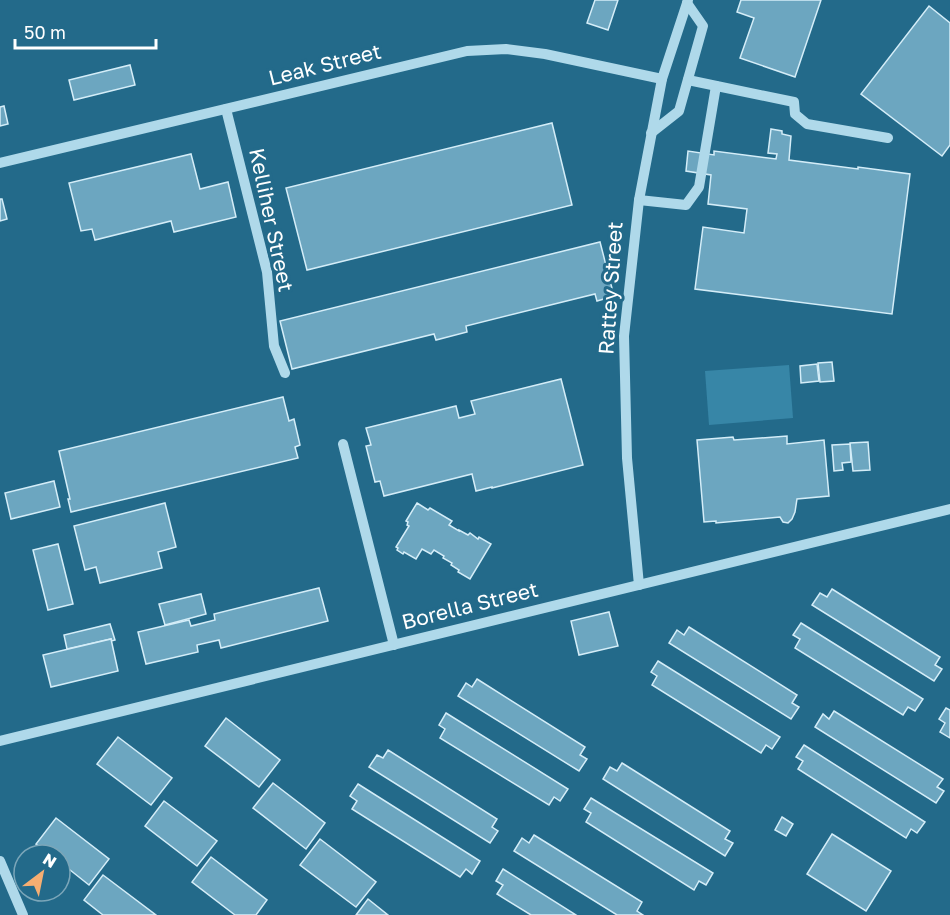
<svg xmlns="http://www.w3.org/2000/svg" width="950" height="915" viewBox="0 0 950 915" font-family="'Golos Text',sans-serif">
	<style>
		.green { fill: #3786a7 }
		.building { fill: #6ca6c0; stroke: #d4edf8; stroke-width: 1.5 }
		.lines { fill: none; stroke-linecap: round; stroke-linejoin: round }
		.minor { stroke: #afd9ea; stroke-width: 10 }
		.labels { text-anchor: middle; stroke-width: 6; stroke-linejoin: round; paint-order: stroke }
		.street-label { font-size: 21px; fill: #fff; stroke: #236a8a }
	</style>
	<rect width="100%" height="100%" fill="#236a8a"/>
	<path class="green" d="M789,365L793,418L709,425L705,371Z"/>
	<g class="building">
		<path d="M595,0H618L608,30L587,23Z"/>
		<path d="M741,0H821L795,77L740,58L754,18L737,12Z"/>
		<path d="M929,6L950,23V145L942,156L861,94Z"/>
		<path d="M130,65L135,85L74,100L69,80Z"/>
		<path d="M4,106L8,124L0,126V107Z"/>
		<path d="M552,123L572,205L307,270L286,188Z"/>
		<path d="M771,129L782,131V134L791,136L789,160L858,169V167L910,174L892,314L695,289L703,227L744,233L747,209L708,204L711,175L686,171L688,151L714,155V151L776,159L777,154L768,153Z"/>
		<path d="M191,154L200,189L228,182L236,217L174,232L171,221L95,240L92,229L81,231L69,183Z"/>
		<path d="M0,199H2L7,219L0,221Z"/>
		<path d="M600,242L614,296L597,301L595,294L466,326L467,332L436,340L434,334L292,369L280,321Z"/>
		<path d="M832,362L834,381L820,382L818,363Z"/>
		<path d="M817,364L819,381L801,383L800,366Z"/>
		<path d="M561,379L583,465L492,488V487L476,491L472,474L384,496L380,481L375,482L366,446L371,445L366,428L456,406L459,418L475,414L471,401Z"/>
		<path d="M283,397L289,421L294,419L300,445L295,447L298,458L71,512L68,499H70L59,451Z"/>
		<path d="M787,436V444L824,440L829,496L797,499L795,512L792,519L788,523L783,522L780,517L716,523V521L704,522L697,440L733,437L734,440Z"/>
		<path d="M868,442L870,470L853,471L850,443Z"/>
		<path d="M850,444L851,462L842,463L843,470L834,471L832,445Z"/>
		<path d="M54,481L60,507L11,519L5,493Z"/>
		<path d="M165,503L176,547L158,552L162,568L100,583L96,567L85,570L74,526Z"/>
		<path d="M417,503L428,510L430,508L452,521L449,525L459,531V530L468,535L470,533L478,539L479,537L491,544L470,579L458,572L459,570L451,565L452,563L443,558L444,556L434,550L431,554L422,549L416,559L404,552L403,554L397,550L398,548L396,547L409,526L407,525L408,522L406,521Z"/>
		<path d="M58,544L73,604L48,610L33,550Z"/>
		<path d="M319,588L328,621L221,648L219,640L197,645L198,652L146,664L138,632L189,620L191,626L215,620L214,614Z"/>
		<path d="M832,589L940,657L935,665L942,669L934,681L812,605L820,593L827,597Z"/>
		<path d="M201,594L206,614L165,625L159,604Z"/>
		<path d="M609,612L618,646L579,655L571,621Z"/>
		<path d="M801,623L923,699L915,711L908,707L903,715L795,648L800,639L793,635Z"/>
		<path d="M110,624L115,640L111,641V639L67,649L64,635Z"/>
		<path d="M689,627L797,695L792,703L799,707L791,719L669,643L677,630L684,635Z"/>
		<path d="M111,639L118,671L51,687L43,655Z"/>
		<path d="M658,661L780,737L772,749L766,745L761,753L652,685L657,676L651,672Z"/>
		<path d="M477,679L585,747L580,755L587,759L579,771L458,696L466,683L472,687Z"/>
		<path d="M946,708L950,710V738L940,732L945,723L939,719Z"/>
		<path d="M834,711L943,779L937,787L944,791L936,803L815,727L823,714L829,719Z"/>
		<path d="M446,713L568,789L560,801L554,797L549,805L440,738L445,729L439,725Z"/>
		<path d="M226,718L280,760L259,787L205,746Z"/>
		<path d="M118,737L172,778L151,805L97,764Z"/>
		<path d="M804,745L925,822L917,833L911,829L906,838L798,769L803,761L796,757Z"/>
		<path d="M388,750L497,819L492,827L498,831L490,843L369,767L377,755L383,758Z"/>
		<path d="M622,763L730,831L725,839L733,843L725,856L603,779L610,767L617,771Z"/>
		<path d="M273,783L325,823L306,849L253,808Z"/>
		<path d="M358,784L480,861L472,874L466,869L460,877L352,809L357,801L350,796Z"/>
		<path d="M591,798L713,873L706,885L699,881L694,890L586,822L591,813L584,809Z"/>
		<path d="M164,801L217,841L197,866L145,826Z"/>
		<path d="M782,817L793,824L786,836L775,830Z"/>
		<path d="M56,818L109,859L89,885L60,862V855H50L36,844Z"/>
		<path d="M832,834L891,871L866,911L807,874Z"/>
		<path d="M534,835L642,902L637,911L643,915H617L514,851L522,838L529,843Z"/>
		<path d="M320,839L376,882L356,907L300,865Z"/>
		<path d="M211,857L267,900L256,915H235L192,882Z"/>
		<path d="M503,869L576,915H531L497,894L503,885L496,881Z"/>
		<path d="M103,875L156,915H103L84,900Z"/>
		<path d="M368,899L388,915H356Z"/>
	</g>
	<g class="lines">
		<g class="minor">
			<path d="M688,80L794,102L795,114L807,124L888,138"/>
			<path d="M226,109L267,272L274,346L285,373"/>
			<path d="M651,133L679,111L703,26L687,3"/>
			<path d="M0,163L467,51L506,49L545,54L662,79"/>
			<path d="M639,200L686,205L699,187L716,86"/>
			<path d="M343,444L394,645"/>
			<path d="M639,585L627,458L624,336L639,200L662,79L688,0"/>
			<path d="M0,741L950,509"/>
			<path d="M0,861L23,915"/>
		</g>
	</g>
	<g class="labels">
		<g class="street-label">
			<text transform="translate(325 65) rotate(-14)" y="7">Leak Street</text>
			<text transform="translate(271 220) rotate(78)" y="7">Kelliher Street</text>
			<text transform="translate(611 288) rotate(-86)" y="7">Rattey Street</text>
			<text transform="translate(470 606) rotate(-14)" y="7">Borella Street</text>
		</g>
	</g>
	<g transform="translate(42 873) rotate(32)"><circle r="28" fill="#236a8a" stroke="#7ba6b9" stroke-width="1.5"/>
	<path d="M0-4.5L10 22L0 15L-10 22Z" fill="#f6ae72"/>
	<text y="-9" font-size="16" font-weight="bold" text-anchor="middle" fill="#ffffff">N</text>
	</g>
	<path d="M15 39v9h141v-9" fill="none" stroke="#ffffff" stroke-width="3"/>
	<text x="24" y="39" font-size="18" fill="#ffffff" stroke="#236a8a" stroke-width="4.5" paint-order="stroke">50 m</text>
</svg>
